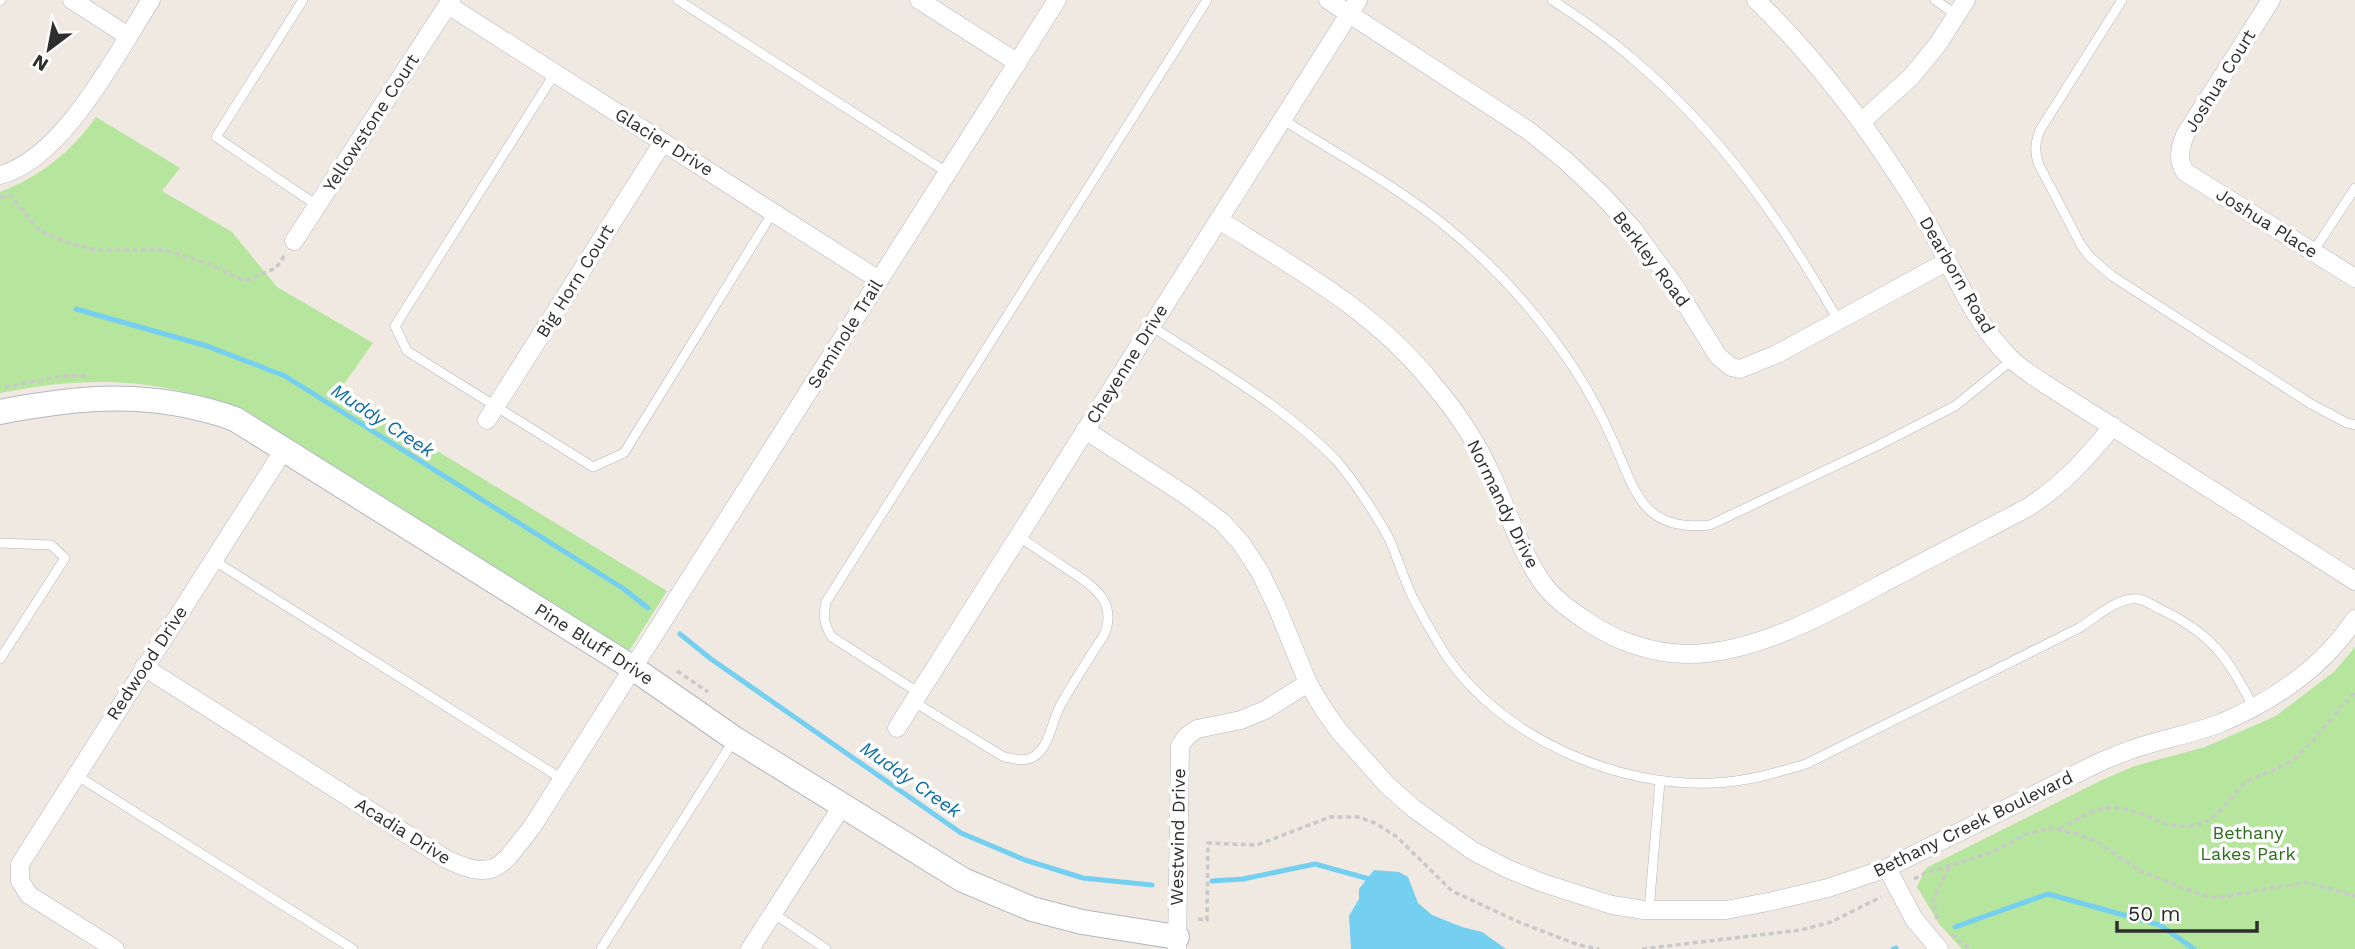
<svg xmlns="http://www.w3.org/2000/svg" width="2355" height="949" viewBox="0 0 2355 949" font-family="'Work Sans',sans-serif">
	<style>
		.green { fill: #b6e59e }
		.water { fill: #75cff0 }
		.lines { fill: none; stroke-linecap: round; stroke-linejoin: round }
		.stream { stroke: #75cff0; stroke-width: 5 }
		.lane-casing { stroke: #b4b7c1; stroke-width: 10 }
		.street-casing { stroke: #b4b7c1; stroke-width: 19 }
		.secondary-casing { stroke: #b4b7c1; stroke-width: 26 }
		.path { stroke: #c9c9c9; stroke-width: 3.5; stroke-dasharray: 5 3.5; stroke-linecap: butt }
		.lane { stroke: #fff; stroke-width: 9 }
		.street { stroke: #fff; stroke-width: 18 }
		.secondary { stroke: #fff; stroke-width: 24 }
		.labels { text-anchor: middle; stroke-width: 7; stroke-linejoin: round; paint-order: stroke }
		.street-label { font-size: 18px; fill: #2e2e2e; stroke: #fff }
		.park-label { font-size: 18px; fill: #2c6e1b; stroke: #fff }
		.water-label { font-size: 19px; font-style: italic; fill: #0d6fa3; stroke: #fff }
	</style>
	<rect width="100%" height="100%" fill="#efe9e1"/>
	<g class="green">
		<path d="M96,117L180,168L162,191L232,232L277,287L373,343L339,391L667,591L629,651L248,412C159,378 94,375 0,393V192C41,176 71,152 96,117Z"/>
		<path d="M2355,647V949H1962L1940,925L1917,887L1926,868L2102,780L2135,766L2205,747L2276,716L2335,671Z"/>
	</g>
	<path class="water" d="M1374,870L1399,872L1408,877L1418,903L1432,915L1462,927L1482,932L1506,949H1351L1349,916L1359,899V889Z"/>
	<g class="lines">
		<g class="stream">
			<path d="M76,309L207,346L285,376L624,589L648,608"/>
			<path d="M680,634L711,659L961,833L1025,860L1083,878L1152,885"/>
			<path d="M1212,881L1243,879L1315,864L1373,880"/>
			<path d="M1955,927L2048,894L2160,925L2194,949"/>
			<path d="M1893,949L1896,948"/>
		</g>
		<g class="lane-casing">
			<g id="lane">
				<path d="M303,0L216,137L318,206"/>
				<path d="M678,0L948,173"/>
				<path d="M1552,0C1580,18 1609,38 1634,60C1719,131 1784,225 1838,320"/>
				<path d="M1935,0L1957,15"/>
				<path d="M2122,0L2040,130C2035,143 2034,152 2039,165L2081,245L2089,256L2112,276L2311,404L2347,423L2355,425"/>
				<path d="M0,1L1,0"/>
				<path d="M555,73L395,326L407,351L593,467L624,453L773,212"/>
				<path d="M1282,119C1335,153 1395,185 1443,224C1494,265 1540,316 1575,370C1590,393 1602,416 1613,441C1636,492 1642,532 1710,525L1877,446L1955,406L2012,360"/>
				<path d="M2313,252L2355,188"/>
				<path d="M1151,326C1214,367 1282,405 1335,459C1350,475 1382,523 1391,543C1399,562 1405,583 1415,602C1425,620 1435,639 1447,657C1502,737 1617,788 1713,783C1745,782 1776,773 1806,764L2079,628C2095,618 2117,597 2138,599C2145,600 2156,607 2162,610C2214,635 2228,659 2254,708"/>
				<path d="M0,543L51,545L65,558L0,659"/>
				<path d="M213,560L562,779"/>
				<path d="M919,693L832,637C824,625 823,617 826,602L1207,0"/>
				<path d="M914,702L1004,757C1015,759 1026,763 1036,755C1050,744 1052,721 1060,706C1074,681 1089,658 1104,635C1119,600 1090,584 1064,567C1049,557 1034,547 1018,536"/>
				<path d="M76,775L353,949"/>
				<path d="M1649,910L1660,781"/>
				<path d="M773,913L826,949"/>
				<path d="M601,949L734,740"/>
			</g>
		</g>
		<g class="street-casing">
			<g id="street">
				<path d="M72,0L128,36"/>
				<path d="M919,0L1018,63"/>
				<path d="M1328,0L1529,131L1566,161L1602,195L1633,229L1674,285L1718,356L1731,367L1740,369L1777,354L1946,262"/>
				<path d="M1756,0C1819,61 1873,134 1919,209C1950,259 1968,316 2010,358C2020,368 2033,376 2045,384L2355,581"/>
				<path d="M2271,0L2185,135C2180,148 2177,159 2185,172L2355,278"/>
				<path d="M448,5L879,280"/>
				<path d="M1861,122L1911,77L1938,44L1966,0"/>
				<path d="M0,175C63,159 117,53 151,0"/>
				<path d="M1219,220C1294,267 1376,312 1432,383C1456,411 1477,442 1492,476C1508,511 1520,550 1542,582C1553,598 1569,609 1585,620C1615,641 1652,654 1689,654C1759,653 1831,611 1891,579C1936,555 1981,532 2027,508C2065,483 2084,461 2113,426"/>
				<path d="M294,241L451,0"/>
				<path d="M487,420L663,142"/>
				<path d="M1085,430L1187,496L1222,522L1241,543L1260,572L1276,605L1308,683L1324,710L1339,731L1387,785L1413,808L1473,851L1508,869L1543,883L1612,905L1644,910H1726L1773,901L1828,888L1887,868L2098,763C2110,758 2121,753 2133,749C2162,739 2193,734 2221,723C2273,701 2323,667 2355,619"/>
				<path d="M144,667L446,859C496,883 501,866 532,827L1057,0"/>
				<path d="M897,728L1358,0"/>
				<path d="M1887,868L1914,919L1939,949"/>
				<path d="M115,949L29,895L20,881V864L285,448"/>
				<path d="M750,949L842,806"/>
				<path d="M1177,949L1180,746L1187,736L1197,729L1241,720L1265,710L1308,683"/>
			</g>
		</g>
		<g class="secondary-casing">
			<g id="secondary">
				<path id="s1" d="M0,412C83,396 153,390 235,419L633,668L735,739L963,880L1032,909L1082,922L1177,937"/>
			</g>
		</g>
		<g class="path">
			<path d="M0,197L10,195L40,231L70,243L96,250H164L206,263L245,281L276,268L284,256"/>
			<path d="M5,387L62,376H88"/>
			<path d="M677,671L708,692"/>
			<path d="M2060,829C2078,819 2098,805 2119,808C2145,811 2169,832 2197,825C2217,820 2227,801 2241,787C2254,774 2272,773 2288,763C2315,744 2331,715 2355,693"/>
			<path d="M1914,879L1925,873L1990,853L2027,834L2050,828L2077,834L2096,841L2138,870L2197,893L2217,898L2305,882L2355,896"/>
			<path d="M1198,919L1207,920L1208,843L1257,845L1330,817H1358L1375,823L1397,837L1452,891L1521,923L1579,945L1599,949"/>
			<path d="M1937,919L1933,900L1949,868"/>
			<path d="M1952,934L1969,949"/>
			<path d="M1642,949L1801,930L1831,922L1881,897"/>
		</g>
		<use href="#lane" class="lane"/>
		<use href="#street" class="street"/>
		<use href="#secondary" class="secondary"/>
	</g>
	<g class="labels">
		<g class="street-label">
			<text transform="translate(2220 81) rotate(-58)" y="6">Joshua Court</text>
			<text transform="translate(371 123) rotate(-57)" y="6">Yellowstone Court</text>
			<text transform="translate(664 142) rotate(32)" y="6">Glacier Drive</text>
			<text transform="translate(2267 223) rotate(32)" y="6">Joshua Place</text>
			<text transform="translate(1651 259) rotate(53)" y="6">Berkley Road</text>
			<text transform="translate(1957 275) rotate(60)" y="6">Dearborn Road</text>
			<text transform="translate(575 281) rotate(-58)" y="6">Big Horn Court</text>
			<text transform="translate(845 334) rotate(-58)" y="6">Seminole Trail</text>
			<text transform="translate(1127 364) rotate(-58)" y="6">Cheyenne Drive</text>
			<text transform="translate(1503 504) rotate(64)" y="6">Normandy Drive</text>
			<text dy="6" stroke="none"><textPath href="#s1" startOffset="662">Pine Bluff Drive</textPath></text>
			<text transform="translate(147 663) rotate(-57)" y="6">Redwood Drive</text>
			<text transform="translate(1973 824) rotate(-26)" y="6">Bethany Creek Boulevard</text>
			<text transform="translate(403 831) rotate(32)" y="6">Acadia Drive</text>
			<text transform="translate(1178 837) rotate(-89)" y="6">Westwind Drive</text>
		</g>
		<g class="park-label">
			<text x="2248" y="839">Bethany<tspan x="2248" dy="21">Lakes Park</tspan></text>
		</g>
		<g class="water-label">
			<text transform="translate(383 420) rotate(33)" y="7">Muddy Creek</text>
			<text transform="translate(911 779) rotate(35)" y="7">Muddy Creek</text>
		</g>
	</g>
	<g transform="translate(49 49) rotate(212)" stroke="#ffffff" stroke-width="5" paint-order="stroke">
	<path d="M0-5L12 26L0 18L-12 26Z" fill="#2e2e2e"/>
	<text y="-10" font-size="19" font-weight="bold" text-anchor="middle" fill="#2e2e2e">N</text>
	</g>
	<path d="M2117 921v10h140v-10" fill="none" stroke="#2e2e2e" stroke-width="3.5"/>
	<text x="2128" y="921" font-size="21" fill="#2e2e2e" stroke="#ffffff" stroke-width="5" paint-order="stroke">50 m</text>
</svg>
